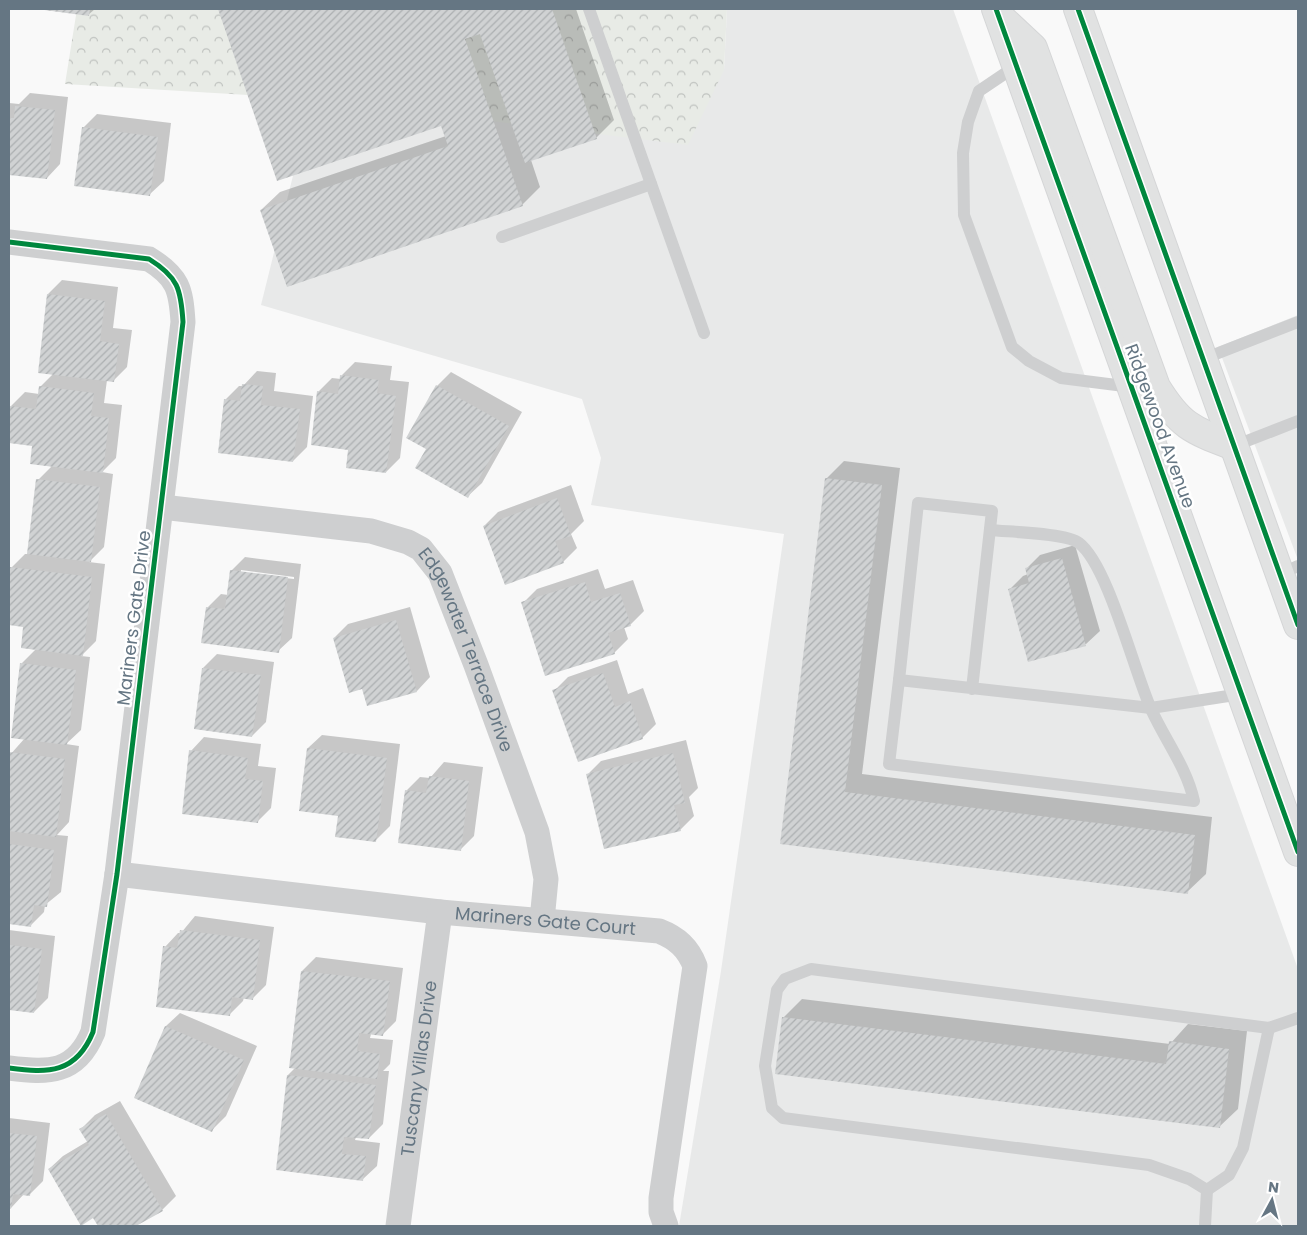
<svg xmlns="http://www.w3.org/2000/svg" width="1307" height="1235" viewBox="0 0 1307 1235" font-family="Poppins,sans-serif">
	<style>
		.built { fill: #e8e9e9 }
		.forest { fill: url(#forest-crowns) }
		.shadow { fill: #0003; fill-rule: evenodd }
		.building { fill: url(#building-hatch) }
		.lines { fill: none; stroke-linecap: round; stroke-linejoin: round }
		.primary-casing { stroke: #d5d6d7; stroke-width: 30 }
		.lane { stroke: #cecfd0; stroke-width: 12 }
		.street { stroke: #cecfd0; stroke-width: 25 }
		.primary { stroke: #e1e2e2; stroke-width: 28 }
		.cycleway-casing { stroke: #fff; stroke-width: 8 }
		.cycleway { stroke: #00873e; stroke-width: 5 }
		.labels { text-anchor: middle; stroke-width: 5; stroke-linejoin: round; paint-order: stroke }
		.street-label { font-size: 18px; fill: #657683; stroke: #fff }
	</style>
	<defs>
		<pattern id="forest-crowns" width="20" height="18" patternUnits="userSpaceOnUse" patternTransform="scale(1.25)"><rect width="20" height="18" fill="#e8ebe6"/><path d="M2 6a3 3 0 1 1 6 0M12 15a3 3 0 1 1 6 0" fill="none" stroke="#c0c3c0"/></pattern>
		<pattern id="building-hatch" width="6" height="6" patternUnits="userSpaceOnUse" patternTransform="scale(1.25)"><rect width="6" height="6" fill="#d0d2d3"/><path d="M-1 1l2-2M0 6l6-6M5 7l2-2" fill="none" stroke="#acafb1"/></pattern>
	</defs>
	<rect width="100%" height="100%" fill="#f9f9f9"/>
	<g class="built">
		<path d="M727,9H953L1298,969V1226H679L721,971L784,534L591,505L601,458L582,399L261,305L312,99L724,70Z"/>
		<path d="M1298,315V560L1218,347Z"/>
	</g>
	<path class="forest" d="M77,9H727L724,70L688,145L312,99L65,84Z"/>
	<g class="shadow">
		<path d="M38,9H95L88,15Z"/>
		<path d="M219,9H576L614,120L596,138L531,160L540,187L522,205L261,210L280,192L446,136L442,124L278,180Z"/>
		<path d="M30,93L68,97L60,164L47,178L9,173V103L19,104Z"/>
		<path d="M97,114L171,123L164,181L150,194L83,128Z"/>
		<path d="M62,280L118,287L113,328L132,330L127,367L113,381L107,380L104,403L122,405L116,458L102,472L113,474L104,547L89,562L105,564L96,641L81,656L90,657L81,730L66,744L79,746L69,822L57,835L68,836L61,892L45,905L44,912L31,925L9,923V756L25,738L21,664L36,649L25,626L9,624V586L11,568L25,554H28L38,480L52,466L33,444L9,441V428L11,406L25,392L39,394L40,387L54,373L39,372L48,294Z"/>
		<path d="M355,362L392,366L390,380L409,382L400,458L386,472L349,449L318,392L332,378L341,379L342,375Z"/>
		<path d="M257,371L276,373L274,391L313,396L307,447L293,461L225,400L239,386H243Z"/>
		<path d="M451,372L522,412L482,483L468,496L427,448L437,386Z"/>
		<path d="M844,461L900,468L862,774L1212,817L1206,874L1187,892L782,842L826,479Z"/>
		<path d="M571,485L584,521L571,534L577,548L563,562L484,526L498,512Z"/>
		<path d="M1075,545L1100,631L1086,644L1029,660L1009,590L1023,576L1028,574L1026,569L1040,555Z"/>
		<path d="M245,557L301,564L292,638L278,651L207,608L221,594L228,595L231,571ZM241,570L294,577V579L241,573Z"/>
		<path d="M598,569L605,589L633,580L644,611L630,625L624,627L628,639L614,653L523,603L537,589Z"/>
		<path d="M410,607L430,677L417,691L363,688L334,638L348,624Z"/>
		<path d="M217,654L274,662L266,722L252,736L203,668Z"/>
		<path d="M617,660L628,694L643,688L656,724L642,738L554,691L568,677Z"/>
		<path d="M322,735L400,744L390,826L376,840L339,815L308,748Z"/>
		<path d="M204,737L261,744L258,766L276,768L271,808L257,822L191,751Z"/>
		<path d="M686,740L698,788L689,797L694,816L680,830L587,775L601,761Z"/>
		<path d="M444,762L483,767L474,836L460,850L406,791L420,777L430,778Z"/>
		<path d="M195,916L274,927L266,985L253,998L244,997L243,1001L229,1015L165,947L178,933H181Z"/>
		<path d="M9,930L55,936L48,998L34,1012L9,1009Z"/>
		<path d="M316,957L403,968L396,1021L382,1035L371,1034L370,1038L393,1040L390,1064L383,1071H389L383,1124L369,1138L356,1137L355,1140L380,1143L377,1166L363,1179L277,1169L288,1075L296,1067L302,971Z"/>
		<path d="M802,999L1170,1044L1188,1024L1247,1031L1238,1109L1219,1127L783,1018Z"/>
		<path d="M180,1013L257,1046L226,1116L212,1130L135,1097L166,1026Z"/>
		<path d="M120,1101L176,1196L162,1210L134,1226H99L94,1217L49,1169L63,1156L88,1141L81,1129L95,1115Z"/>
		<path d="M9,1118L50,1123L43,1181L29,1195L24,1194L11,1208L9,1207Z"/>
	</g>
	<g class="building">
		<path d="M37,9H90L89,16Z"/>
		<path d="M218,9H552L597,139L525,163L480,34L465,39L523,206L287,287L260,210L448,146L441,126L277,181Z"/>
		<path d="M15,106L55,110L47,179L9,175V118H14Z"/>
		<path d="M82,127L158,137L150,196L74,186Z"/>
		<path d="M47,294L105,301L100,341L119,344L114,382L38,373Z"/>
		<path d="M340,375L379,380L377,393L396,396L386,473L346,468L348,450L311,445L317,391L338,394Z"/>
		<path d="M242,384L263,386L261,405L300,409L293,462L218,453L224,399L240,401Z"/>
		<path d="M436,385L509,426L468,498L415,468L426,449L406,438Z"/>
		<path d="M39,386L94,393L91,416L109,418L103,473L30,464L32,446L9,443L10,406L36,409Z"/>
		<path d="M825,478L882,485L845,792L1195,835L1188,894L780,844Z"/>
		<path d="M36,479L100,487L91,562L27,554Z"/>
		<path d="M557,498L571,536L555,541L564,563L505,585L483,526Z"/>
		<path d="M1062,558L1086,646L1028,662L1008,589L1029,583L1025,568Z"/>
		<path d="M10,567L92,577L83,656L21,648L23,627L9,625Z"/>
		<path d="M230,570L288,577L279,653L201,643L206,607L225,609Z"/>
		<path d="M585,582L591,602L620,593L631,626L608,633L615,654L545,676L521,602Z"/>
		<path d="M396,620L417,692L367,706L362,689L349,693L333,638Z"/>
		<path d="M20,663L76,670L67,745L11,738Z"/>
		<path d="M202,668L261,675L252,737L194,729Z"/>
		<path d="M603,673L615,707L630,701L643,739L578,762L552,690Z"/>
		<path d="M307,748L387,758L376,842L335,837L338,816L299,811Z"/>
		<path d="M189,750L248,758L245,779L263,781L258,823L182,814Z"/>
		<path d="M9,752L65,759L56,837L9,831Z"/>
		<path d="M673,753L685,803L674,805L681,831L604,849L586,774Z"/>
		<path d="M429,776L469,781L461,851L398,843L405,790L426,793Z"/>
		<path d="M9,844L54,850L47,907L34,905L31,927L9,924Z"/>
		<path d="M180,930L260,940L253,1000L232,997L230,1016L156,1007L163,946L177,948Z"/>
		<path d="M9,945L42,949L34,1013L9,1010Z"/>
		<path d="M301,971L390,981L383,1036L359,1033L357,1051L380,1054L377,1079L289,1068Z"/>
		<path d="M782,1017L1166,1064L1169,1041L1229,1049L1220,1128L775,1074Z"/>
		<path d="M165,1026L244,1060L212,1132L134,1098Z"/>
		<path d="M287,1075L376,1085L369,1139L344,1137L342,1154L366,1156L363,1181L276,1170Z"/>
		<path d="M106,1114L163,1211L136,1226H98L93,1218L81,1226L48,1169L89,1145L79,1129Z"/>
		<path d="M9,1133L37,1136L30,1196L13,1194L11,1209L9,1208Z"/>
	</g>
	<g class="lines">
		<g class="primary-casing">
			<g id="primary">
				<path d="M996,9L1298,852"/>
				<path d="M1078,9L1298,625"/>
				<path d="M1003,20L1033,48L1156,387C1180,426 1192,430 1234,446"/>
			</g>
		</g>
		<g class="lane">
			<path d="M589,9L704,333"/>
			<path d="M1016,66L979,91L968,122L963,153L964,215L1012,347L1029,361L1061,378L1132,387"/>
			<path d="M502,237L651,184"/>
			<path d="M1203,359L1298,322"/>
			<path d="M1234,446L1298,421"/>
			<path d="M1280,574L1298,566"/>
			<path d="M899,680L889,764L1194,801C1187,768 1165,740 1151,709C1134,671 1108,565 1079,543C1067,533 1008,532 990,530"/>
			<path d="M972,689L992,511L918,503L899,680L1151,708L1241,694"/>
			<path d="M1207,1190L1229,1175L1243,1148L1269,1028"/>
			<path d="M1205,1226L1207,1190L1189,1179L1149,1165L783,1118L772,1108L765,1066L777,990L785,979L811,969L1269,1028L1298,1018"/>
		</g>
		<g class="street">
			<path d="M9,242L149,259C178,277 181,289 183,322L117,874L93,1032C76,1074 48,1073 9,1068"/>
			<path id="s1" d="M162,507L371,531L408,542L421,549L440,573L476,665L537,832L546,879L542,920"/>
			<path id="s2" d="M117,874L440,912L659,931C677,938 688,948 695,966L661,1198V1212L666,1226"/>
			<path id="s3" d="M398,1226L440,912"/>
		</g>
		<use href="#primary" class="primary"/>
		<g class="cycleway-casing">
			<g id="cycleway">
				<path d="M996,9L1298,852"/>
				<path d="M1078,9L1298,625"/>
				<path d="M9,242L149,259C178,277 181,289 183,322L117,874L93,1032C76,1074 48,1073 9,1068"/>
			</g>
		</g>
		<use href="#cycleway" class="cycleway"/>
	</g>
	<g class="labels">
		<g class="street-label">
			<text transform="translate(1160 426) rotate(70)" y="6">Ridgewood Avenue</text>
			<text transform="translate(134 618) rotate(-83)" y="6">Mariners Gate Drive</text>
			<text dy="6" stroke="none"><textPath href="#s1" startOffset="375">Edgewater Terrace Drive</textPath></text>
			<text dy="6" stroke="none"><textPath href="#s2" startOffset="431">Mariners Gate Court</textPath></text>
			<text dy="6" stroke="none"><textPath href="#s3" startOffset="159">Tuscany Villas Drive</textPath></text>
		</g>
	</g>
	<rect width="1307" height="1235" fill="none" stroke="#657683" stroke-width="20"/>
	<g transform="translate(1272 1200) rotate(7)" stroke="#ffffff" stroke-width="4" paint-order="stroke">
	<path d="M0-4L9 19L0 12L-9 19Z" fill="#657683"/>
	<text y="-8" font-size="14" font-weight="bold" text-anchor="middle" fill="#657683">N</text>
	</g>
</svg>
